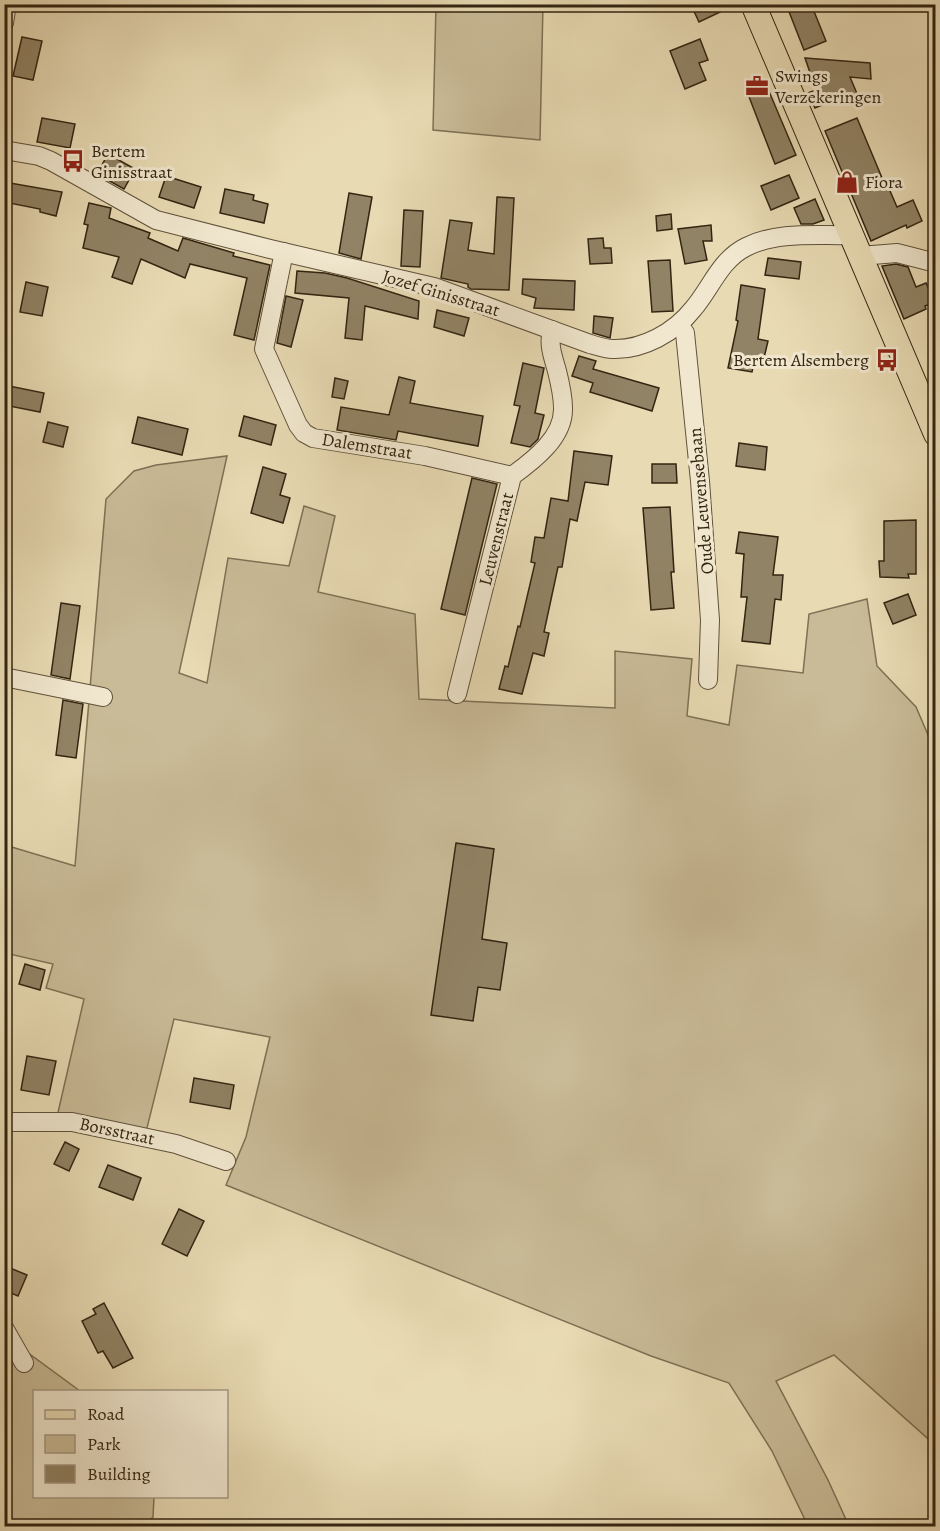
<svg xmlns="http://www.w3.org/2000/svg" width="940" height="1531" viewBox="0 0 940 1531" font-family="Alegreya,serif">
	<style>
		.green { fill: #c9bb97; stroke: #7e7054; stroke-width: 1.5 }
		.building { fill: #918365; stroke: #332511; stroke-width: 1.5 }
		.lines { fill: none; stroke-linecap: round; stroke-linejoin: round }
		.minor-casing { stroke: #60523a; stroke-width: 20 }
		.major-casing { stroke: #332511; stroke-width: 26 }
		.minor { stroke: #f0e7ce; stroke-width: 18 }
		.major { stroke: #e8dab3; stroke-width: 24 }
		.labels { text-anchor: middle; stroke-width: 6; stroke-linejoin: round; paint-order: stroke }
		.poi-label { font-size: 18px; fill: #332511; stroke: #f0e7ce; text-anchor: start }
		.street-label { font-size: 18px; fill: #332511; stroke: #f0e7ce }
	</style>
	<rect width="100%" height="100%" fill="#e8dab3"/>
	<filter id="stains"><feTurbulence type="fractalNoise" baseFrequency=".00333" numOctaves="4"/><feColorMatrix values="0 0 0 0 .2 0 0 0 0 .09 0 0 0 0 .02 0 0 0 .5 -.17"/></filter>
	<radialGradient id="worn" r=".72"><stop offset=".6" stop-color="#630" stop-opacity="0"/><stop offset="1" stop-color="#630" stop-opacity=".3"/></radialGradient>
	<g class="green">
		<path d="M436,5H543L540,140L433,130Z"/>
		<path d="M227,456L179,673L207,683L228,558L289,566L304,506L335,516L318,592L415,614L419,699L615,708V651L692,659L687,716L729,725L737,665L803,673L809,614L867,599L877,666L916,707L935,751V1445L834,1355L776,1381L828,1480L849,1526H808L772,1451L729,1383L651,1356L226,1185L246,1137L270,1037L174,1019L146,1132L57,1117L84,999L46,988L53,964L5,953V845L75,866L106,499L134,471L156,465Z"/>
		<path d="M4,1345L24,1350L80,1391L34,1392V1496L154,1497L153,1517L145,1526H5Z"/>
	</g>
	<g class="building">
		<path d="M702,4H737L699,22L693,9Z"/>
		<path d="M786,4H811L826,41L804,50Z"/>
		<path d="M22,37L42,41L33,80L13,76Z"/>
		<path d="M700,39L708,60L699,63L706,80L685,89L670,51Z"/>
		<path d="M805,58L870,63L871,79L850,77L858,96L838,98L815,108L808,93L816,90Z"/>
		<path d="M765,82L796,155L775,164L746,89Z"/>
		<path d="M42,118L75,124L70,148L37,142Z"/>
		<path d="M857,118L885,185L887,184L897,207L913,200L922,221L907,228L906,225L871,241L825,131Z"/>
		<path d="M108,154L135,169L124,189L97,174Z"/>
		<path d="M789,175L799,198L771,210L761,186Z"/>
		<path d="M166,176L201,187L194,208L159,197Z"/>
		<path d="M4,182L62,192L56,216L40,212V209L4,202Z"/>
		<path d="M225,189L254,195L253,200L268,204L264,223L220,213Z"/>
		<path d="M349,193L372,197L361,259L339,253Z"/>
		<path d="M497,197L514,198L509,290L471,289L468,287V284L441,278L450,220L472,223L468,250L494,254Z"/>
		<path d="M815,199L824,220L813,224H801L794,208Z"/>
		<path d="M89,203L111,208L109,218L150,233L148,238L178,251L183,238L234,253L233,256L270,265L254,340L234,335L247,278L190,264L185,278L141,259L132,284L112,277L119,257L83,248L88,225L84,224Z"/>
		<path d="M404,210L423,211L420,267L401,266Z"/>
		<path d="M671,214L672,229L657,231L656,216Z"/>
		<path d="M711,225L712,241H703L707,260L685,264L678,229Z"/>
		<path d="M603,238L604,248H611L612,263L590,264L588,239Z"/>
		<path d="M768,258L801,262L799,279L765,275Z"/>
		<path d="M670,260L673,311L652,312L648,261Z"/>
		<path d="M896,264L908,267L916,287L926,283L935,302L925,306L926,309L904,319L882,266Z"/>
		<path d="M297,271L325,273L347,278L419,301L418,319L365,306L362,340L345,338L349,298L295,293Z"/>
		<path d="M523,279L575,281L574,310L534,308L536,298L522,294Z"/>
		<path d="M26,282L48,287L42,316L20,312Z"/>
		<path d="M741,285L765,289L758,339L768,341L764,358L755,357L752,372L728,368L738,321L736,320Z"/>
		<path d="M286,296L303,300L291,347L277,343Z"/>
		<path d="M437,310L469,318L464,336L434,327Z"/>
		<path d="M594,316L613,318L610,338L593,333Z"/>
		<path d="M579,356L596,361L593,369L659,388L652,411L590,392L593,383L572,376Z"/>
		<path d="M523,363L544,368L535,413L544,415L538,439L530,447L511,443L520,406L514,405Z"/>
		<path d="M399,377L415,381L410,403L483,416L478,446L398,431L396,440L337,430L341,407L389,415Z"/>
		<path d="M335,378L348,381L344,399L332,397Z"/>
		<path d="M4,385L44,393L40,412L4,405Z"/>
		<path d="M244,416L276,425L271,445L239,436Z"/>
		<path d="M138,417L188,429L182,455L132,443Z"/>
		<path d="M48,422L68,427L63,447L43,442Z"/>
		<path d="M739,443L767,447L765,470L736,466Z"/>
		<path d="M574,451L612,456L608,485L585,482L577,521L570,519L562,567H558L544,632L549,633L544,656L533,653L522,694L499,689L505,666L508,667L518,626L520,627L535,563L531,562L535,537L544,538L551,498L568,501Z"/>
		<path d="M652,464H676L677,483H652Z"/>
		<path d="M263,467L286,474L280,495L290,498L283,523L251,513Z"/>
		<path d="M472,478L497,484L465,615L441,609Z"/>
		<path d="M670,507L674,572H671L674,608L651,610L643,508Z"/>
		<path d="M916,520V574H908L909,578L880,577L879,561H884V521Z"/>
		<path d="M739,532L778,537L773,575H783L781,600L775,599L770,644L742,641L747,597H741L744,554L736,553Z"/>
		<path d="M908,594L916,615L893,624L884,603Z"/>
		<path d="M61,603L80,606L70,679L51,675Z"/>
		<path d="M63,700L83,704L76,758L56,755Z"/>
		<path d="M456,843L494,849L482,939L507,943L500,990L478,987L473,1021L431,1015Z"/>
		<path d="M25,964L45,970L40,990L19,984Z"/>
		<path d="M27,1056L56,1061L49,1095L21,1090Z"/>
		<path d="M194,1078L234,1085L230,1109L190,1102Z"/>
		<path d="M65,1142L79,1149L69,1171L54,1164Z"/>
		<path d="M108,1165L141,1178L133,1200L99,1187Z"/>
		<path d="M179,1209L204,1221L187,1256L162,1244Z"/>
		<path d="M10,1268L27,1275L18,1296L4,1290V1281Z"/>
		<path d="M104,1303L133,1358L113,1368L103,1351L98,1353L82,1321L96,1314L93,1309Z"/>
	</g>
	<g class="lines">
		<g class="minor-casing">
			<g id="minor">
				<path d="M4,23L7,4"/>
				<path d="M4,150L39,156L51,161L156,220L270,249L434,287L590,344C597,346 605,349 613,349C643,350 675,332 693,309C711,288 720,260 746,247C777,231 818,236 851,235"/>
				<path d="M284,252L264,349L298,425L304,433L313,438L425,456L512,476"/>
				<path d="M860,256L897,253L936,263"/>
				<path d="M679,325L685,333L700,481L710,620L708,680"/>
				<path d="M4,677L103,697"/>
				<path d="M457,694L512,476C534,460 564,437 563,408C563,395 560,383 557,371C553,357 548,344 552,330"/>
				<path d="M4,1122H72L176,1144L226,1161"/>
				<path d="M4,1328L24,1363"/>
			</g>
		</g>
		<g class="major-casing">
			<path id="major" d="M753,4L936,434"/>
		</g>
		<use href="#minor" class="minor"/>
		<use href="#major" class="major"/>
	</g>
	<defs>
		<g id="office-bare" transform="scale(1.8)"><path d="M-6-3h4V-5.5h4V-3h4V5H-6ZM-1-4.5V-3h2v-1.5ZM-6 0V1H6V0Z" fill="#8f2418" stroke="#f0e7ce" stroke-width="2.5" paint-order="stroke"/></g>
		<g id="bus-bare" transform="scale(1.8)"><path d="M-5-6H5V4H4V6H2V4H-2V6H-4V4H-5ZM-3.5-4V0h7V-4ZM-3.5 1.2v1.5H-2V1.2ZM2 1.2v1.5H3.5V1.2Z" fill="#8f2418" stroke="#f0e7ce" stroke-width="2.5" paint-order="stroke"/></g>
		<g id="shop-bare" transform="scale(1.8)"><path d="M-5-2.5h2.3a2.7 3.5 0 0 1 5.4 0H5L5.5 6h-11ZM-1.5-2.5h3a1.5 2.3 0 0 0-3 0Z" fill="#8f2418" stroke="#f0e7ce" stroke-width="2.5" paint-order="stroke"/></g>
	</defs>
	<g fill-rule="evenodd">
		<use href="#office-bare" x="757" y="86"/>
		<use href="#bus-bare" x="73" y="161"/>
		<use href="#shop-bare" x="847" y="182"/>
		<use href="#bus-bare" x="887" y="360"/>
	</g>
	<g class="labels">
		<g class="poi-label">
			<text x="775" y="82">Swings<tspan x="775" dy="21">Verzekeringen</tspan></text>
			<text x="91" y="157">Bertem<tspan x="91" dy="21">Ginisstraat</tspan></text>
			<text x="865" y="188">Fiora</text>
			<text x="869" y="366" text-anchor="end">Bertem Alsemberg</text>
		</g>
		<g class="street-label">
			<text transform="translate(441 293) rotate(17)" y="6">Jozef Ginisstraat</text>
			<text transform="translate(367 446) rotate(9)" y="6">Dalemstraat</text>
			<text transform="translate(701 501) rotate(-95)" y="6">Oude Leuvensebaan</text>
			<text transform="translate(496 539) rotate(-76)" y="6">Leuvenstraat</text>
			<text transform="translate(117 1131) rotate(12)" y="6">Borsstraat</text>
		</g>
	</g>
	<rect width="940" height="1531" fill="none" stroke="#e8dab3" stroke-width="24"/>
	<rect x="6" y="6" width="928" height="1519" fill="none" stroke="#332511" stroke-width="3"/>
	<rect x="12" y="12" width="916" height="1507" fill="none" stroke="#332511" stroke-width="1.5"/>
	<rect x="33" y="1390" width="195" height="108" fill="#f0e7ce" stroke="#a49982" stroke-width="1.5"/>
	<rect x="45" y="1410" width="30" height="9" fill="#e8dab3" stroke="#a49982" stroke-width="1.5"/>
	<text x="87" y="1420" font-size="18" fill="#332511">Road</text>
	<rect x="45" y="1435" width="30" height="18" fill="#c9bb97" stroke="#a49982" stroke-width="1.5"/>
	<text x="87" y="1450" font-size="18" fill="#332511">Park</text>
	<rect x="45" y="1465" width="30" height="18" fill="#918365" stroke="#a49982" stroke-width="1.5"/>
	<text x="87" y="1480" font-size="18" fill="#332511">Building</text>
	<rect width="100%" height="100%" filter="url(#stains)"/>
	<rect width="100%" height="100%" fill="url(#worn)"/>
</svg>
